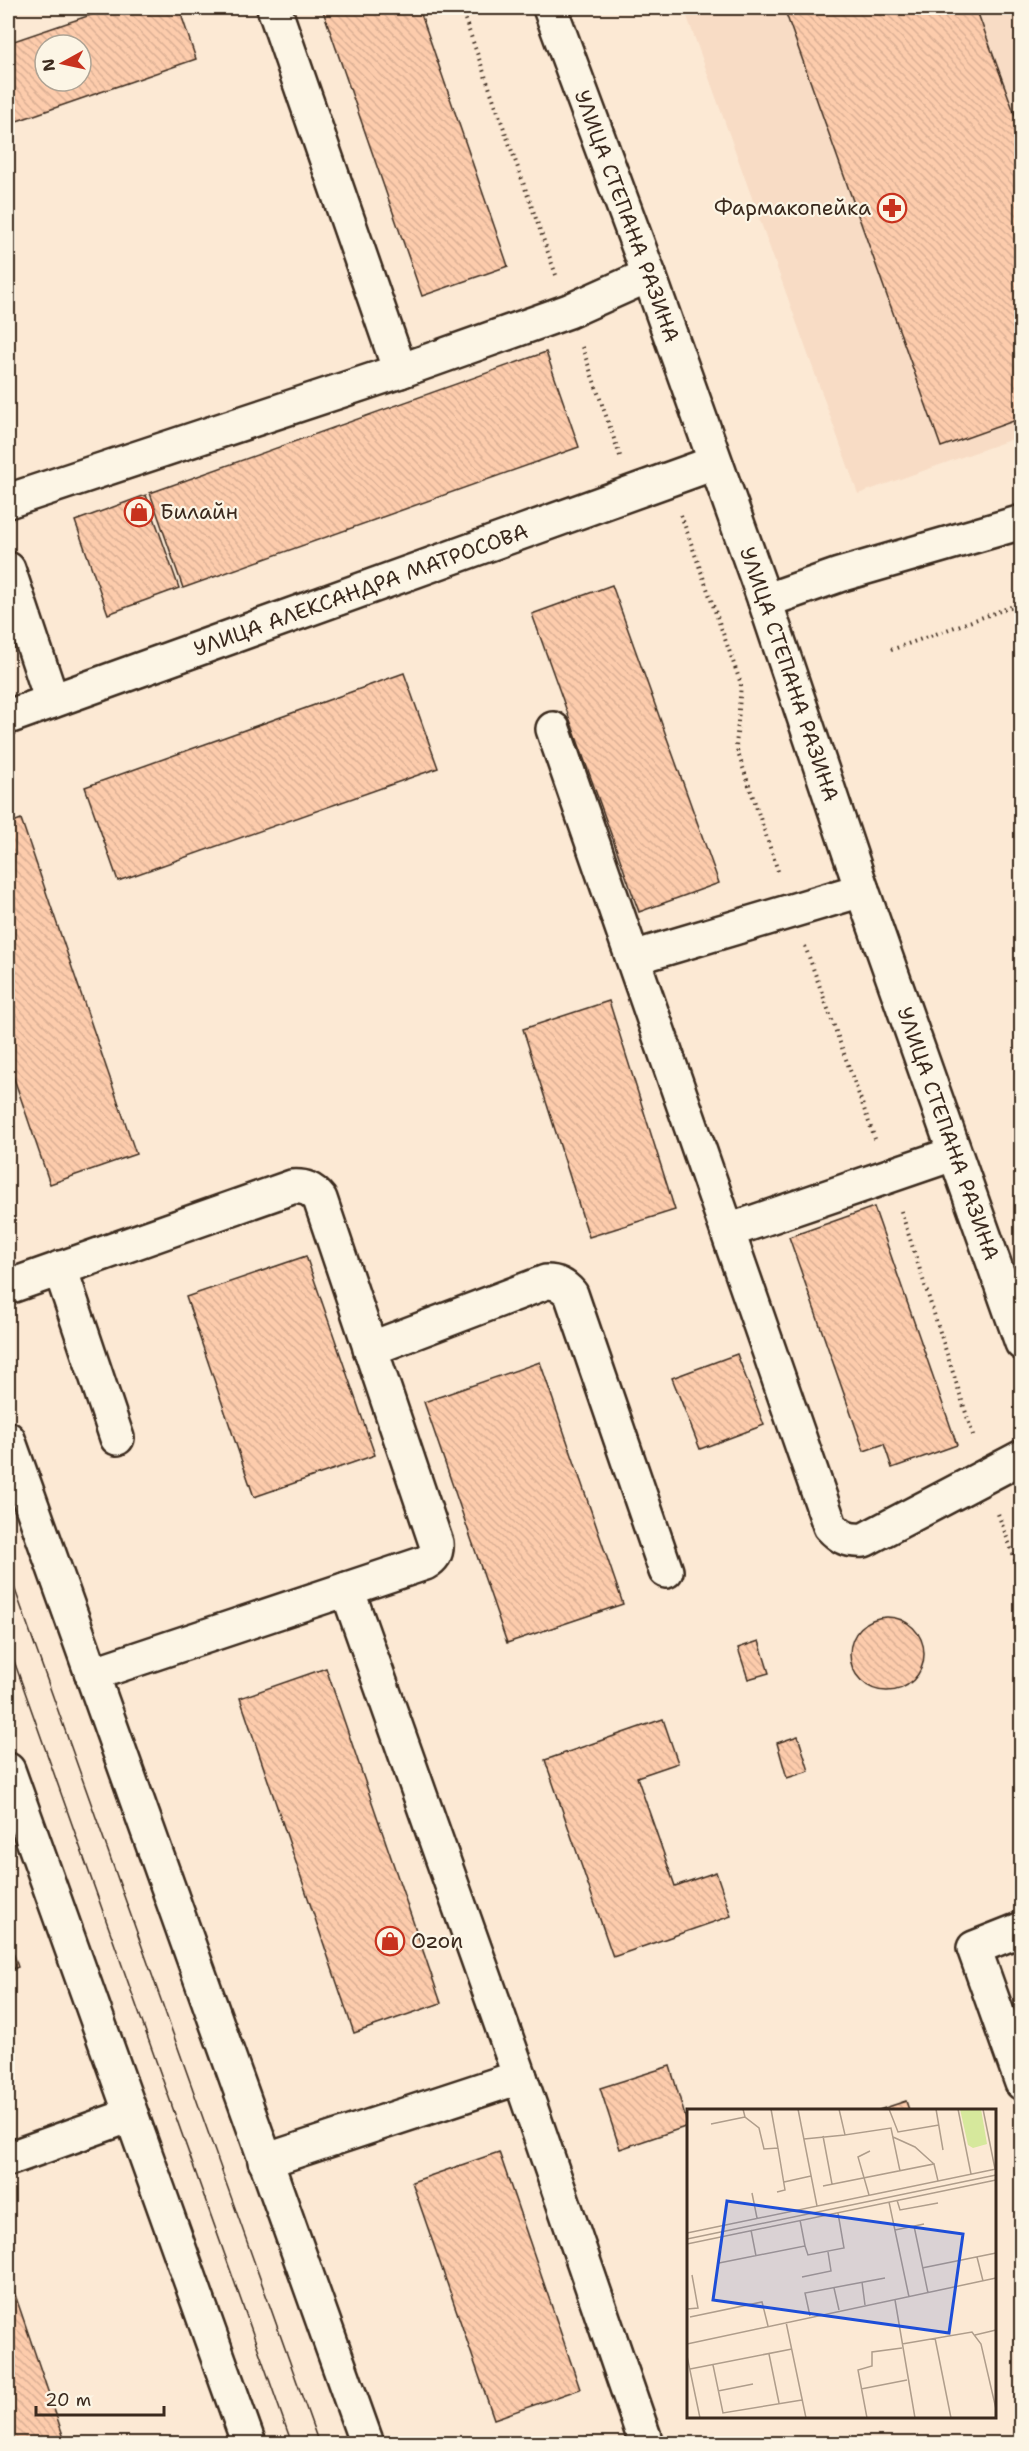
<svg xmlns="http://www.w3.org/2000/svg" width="1029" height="2451" viewBox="0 0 1029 2451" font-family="'Shantell Sans',sans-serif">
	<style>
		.built { fill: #f8dcc5 }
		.building { fill: url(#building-back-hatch); stroke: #3b2a1e; stroke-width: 1.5; fill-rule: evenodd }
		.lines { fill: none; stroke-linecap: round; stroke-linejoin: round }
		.minor-casing { stroke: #3b2a1e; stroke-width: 38 }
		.major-casing { stroke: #3b2a1e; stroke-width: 38 }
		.path { stroke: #3b2a1e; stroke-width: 4; stroke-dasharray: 1.5 4.5; stroke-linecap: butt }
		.minor { stroke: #fcf5e5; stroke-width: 33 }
		.major { stroke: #fcf5e5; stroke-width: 33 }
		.tram { stroke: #3b2a1e; stroke-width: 1.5 }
		.labels { text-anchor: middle; stroke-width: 4.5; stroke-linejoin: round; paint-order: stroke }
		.poi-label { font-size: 21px; fill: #3b2a1e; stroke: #fcf5e5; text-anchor: start }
		.street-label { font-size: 21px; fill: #3b2a1e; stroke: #fcf5e5 }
		.inset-road { fill: none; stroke: #af9d8b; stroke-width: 1.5 }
		.view { fill: #1d4ed8; fill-opacity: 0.15; stroke: #1d4ed8; stroke-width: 3 }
		.inset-edge { fill: none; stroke: #3b2a1e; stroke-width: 3 }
	</style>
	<defs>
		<pattern id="building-back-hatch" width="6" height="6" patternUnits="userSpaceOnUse" patternTransform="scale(1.5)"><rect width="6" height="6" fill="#fdccac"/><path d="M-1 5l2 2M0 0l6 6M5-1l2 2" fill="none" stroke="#daaf94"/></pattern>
	</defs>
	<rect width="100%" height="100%" fill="#fce9d4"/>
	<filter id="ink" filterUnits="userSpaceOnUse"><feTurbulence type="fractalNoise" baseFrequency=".0167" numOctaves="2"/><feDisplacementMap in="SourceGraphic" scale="12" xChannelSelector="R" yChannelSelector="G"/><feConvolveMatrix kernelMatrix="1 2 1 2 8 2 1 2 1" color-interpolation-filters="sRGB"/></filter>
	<g filter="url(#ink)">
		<path class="built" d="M684,8H1021V436L858,494Z"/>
		<g class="building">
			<path d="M111,8H179L196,59L17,121L8,93V43ZM45,45H81V81H45Z"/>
			<path d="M322,8H419L508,266L422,296Z"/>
			<path d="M784,8H976L1022,134V418L941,447Z"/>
			<path d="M546,352L579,447L183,588L150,493Z"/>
			<path d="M146,495L179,588L108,614L75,521Z"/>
			<path d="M612,585L719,883L639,912L532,614Z"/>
			<path d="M404,673L438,768L118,881L85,787Z"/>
			<path d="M21,819L136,1154L50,1184L8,1061V824Z"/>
			<path d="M609,1001L675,1210L589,1237L523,1029Z"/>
			<path d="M874,1207L957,1445L892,1468L884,1444L864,1451L789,1237Z"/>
			<path d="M306,1256L375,1455L254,1497L186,1297Z"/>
			<path d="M737,1354L764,1425L700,1449L672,1378Z"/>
			<path d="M540,1362L623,1604L507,1643L424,1402Z"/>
			<circle cx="887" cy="1654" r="37"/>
			<path d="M759,1641L769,1673L748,1679L738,1648Z"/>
			<path d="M326,1668L441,2003L354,2033L240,1698Z"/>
			<path d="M663,1719L678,1763L637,1777L675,1886L716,1872L731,1916L613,1957L545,1760Z"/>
			<path d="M798,1736L809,1771L787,1778L777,1743Z"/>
			<path d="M8,1937L18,1967L8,1971Z"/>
			<path d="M670,2066L688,2126L620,2149L600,2088Z"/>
			<path d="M906,2101L909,2110H879Z"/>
			<path d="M499,2152L580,2389L494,2419L412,2182Z"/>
			<path d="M8,2274L66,2444H8Z"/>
		</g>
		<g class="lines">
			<g class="minor-casing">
				<g id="minor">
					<path d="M274,8L400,371"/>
					<path id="s1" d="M550,8L649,275L765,601L862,890L1022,1343"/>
					<path d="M8,501L400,371L569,311L649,275"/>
					<path d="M8,569L52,701"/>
					<path d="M765,601L839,575L1022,522"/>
					<path id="s2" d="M8,717L714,463"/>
					<path d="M553,729L830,1526C841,1538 848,1541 864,1540L1022,1457"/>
					<path d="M633,958L862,890"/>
					<path d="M728,1231L953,1154"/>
					<path d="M60,1268L117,1438"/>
					<path d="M8,1287L292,1187C305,1186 312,1189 320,1199L436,1543C437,1553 434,1558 425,1563L347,1589"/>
					<path d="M370,1349L546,1282C557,1282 563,1285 571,1294L666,1571"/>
					<path d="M92,1674L347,1589L520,2077L644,2437"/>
					<path d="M1022,1929L974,1948L1022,2083"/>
					<path d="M8,2159L131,2115"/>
					<path d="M265,2161L520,2077"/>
				</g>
			</g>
			<g class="major-casing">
				<g id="major">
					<path d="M8,1439L367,2444"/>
					<path d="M8,1770L249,2444"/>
				</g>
			</g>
			<g class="path">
				<path d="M461,8L556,275"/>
				<path d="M582,347L620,456"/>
				<path d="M681,515L741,684L736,747L779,874"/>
				<path d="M891,650L1022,603"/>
				<path d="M805,946L875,1139"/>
				<path d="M901,1211L974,1438"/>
				<path d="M998,1514L1022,1577"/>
			</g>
			<use href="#minor" class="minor"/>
			<use href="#major" class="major"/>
			<g class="tram">
				<path d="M8,1570L319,2444"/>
				<path d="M8,1644L292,2444"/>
			</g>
		</g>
	</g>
	<defs>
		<g id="pharmacy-ring" transform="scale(1.5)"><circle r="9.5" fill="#fcf5e5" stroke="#c8321e" stroke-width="1.5"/><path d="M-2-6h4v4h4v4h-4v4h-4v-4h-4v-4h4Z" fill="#c8321e"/></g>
		<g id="shop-ring" transform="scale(1.5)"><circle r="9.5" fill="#fcf5e5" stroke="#c8321e" stroke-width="1.5"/><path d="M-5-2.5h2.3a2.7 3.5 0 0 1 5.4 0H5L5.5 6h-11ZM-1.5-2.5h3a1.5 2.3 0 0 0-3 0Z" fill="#c8321e"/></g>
	</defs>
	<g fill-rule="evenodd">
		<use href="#pharmacy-ring" x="892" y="208"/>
		<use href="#shop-ring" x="139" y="512"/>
		<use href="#shop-ring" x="390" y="1941"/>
	</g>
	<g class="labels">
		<g class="poi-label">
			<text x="871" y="215" text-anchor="end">Фармакопейка</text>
			<text x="160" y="519">Билайн</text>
			<text x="411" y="1948">Ozon</text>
		</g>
		<g class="street-label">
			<text dy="7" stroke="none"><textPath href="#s1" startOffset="222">УЛИЦА СТЕПАНА РАЗИНА</textPath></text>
			<text dy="7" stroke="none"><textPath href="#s2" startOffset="375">УЛИЦА АЛЕКСАНДРА МАТРОСОВА</textPath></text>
			<text dy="7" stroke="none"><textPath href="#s1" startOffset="708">УЛИЦА СТЕПАНА РАЗИНА</textPath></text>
			<text dy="7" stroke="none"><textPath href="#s1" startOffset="1194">УЛИЦА СТЕПАНА РАЗИНА</textPath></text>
		</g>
	</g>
	<g transform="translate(687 2109)">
		<rect width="309" height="309" fill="#fce9d4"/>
		<path d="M273,0H294L300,35L286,39L281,36Z" fill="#d6e89c"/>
		<path class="inset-road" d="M56,0L58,8L72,19L77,40L91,39L98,81L90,83M84,0L91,39M111,0L130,97M152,0L158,26L204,19L213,62M202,0L211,23L252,16M249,0L256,41M271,0L284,65M296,0L308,60M24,15L58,8M136,27L145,75M206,28L228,38L247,55M117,30L158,26M97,73L124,67M136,77L247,55L251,72M65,84L70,109M182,86L171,48L183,42M210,91L213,101L251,94M202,93L222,188M227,117L241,184M64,121L69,147M208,121L237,115M0,124L309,60M0,130L309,66M0,135L309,71M118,137L121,146L157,139L151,104M290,148L296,172M32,154L118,137L113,111M235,159L309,144M115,168L144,162L141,143M175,173L178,196M147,179L152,201M208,191L228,309M0,200L11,199L5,166M123,207L118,184L198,169M3,208L75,193L81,217M99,213L119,309M288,226L309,221M248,229L264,309M0,235L309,169M215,235L285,223L294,235L309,300M82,245L92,294M0,247L13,309M26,256L36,304L115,291M3,260L105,240M174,280L220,271M31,282L66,275M180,309L171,261L185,257V243L215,239"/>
		<path class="view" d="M40,92L276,125L262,224L26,191Z"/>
		<rect width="309" height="309" class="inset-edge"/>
	</g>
	<rect width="1029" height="2451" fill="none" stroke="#fcf5e5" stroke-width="30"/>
	<rect x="15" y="15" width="999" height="2421" fill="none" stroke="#3b2a1e" stroke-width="2" filter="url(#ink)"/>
	<g transform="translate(63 63) rotate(262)"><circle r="28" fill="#fcf5e5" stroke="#afa495" stroke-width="1.5"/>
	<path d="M0-4.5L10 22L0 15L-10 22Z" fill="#c8321e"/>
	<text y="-9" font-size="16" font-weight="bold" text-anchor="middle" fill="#3b2a1e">N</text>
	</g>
	<path d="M36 2406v9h128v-9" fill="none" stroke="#3b2a1e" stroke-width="3"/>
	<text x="45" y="2406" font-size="18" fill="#3b2a1e" stroke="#fcf5e5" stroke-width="4.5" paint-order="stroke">20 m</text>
</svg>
